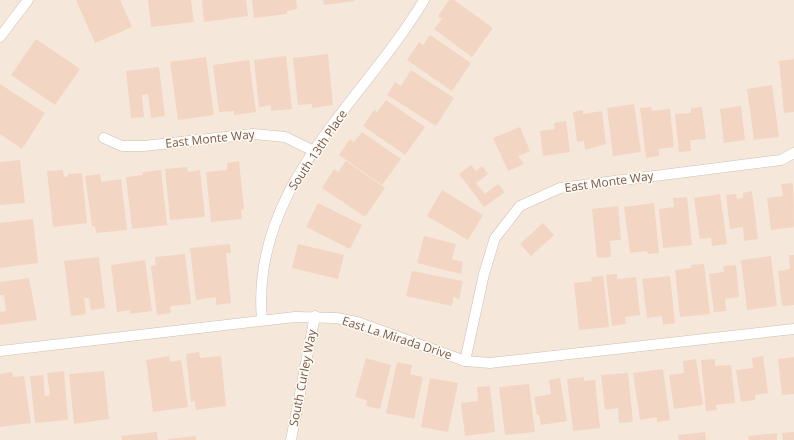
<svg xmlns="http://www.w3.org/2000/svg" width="794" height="440" viewBox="0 0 794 440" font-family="'Open Sans',sans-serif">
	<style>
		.residential { fill: #f5e8da }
		.building { fill: #f3d5c3 }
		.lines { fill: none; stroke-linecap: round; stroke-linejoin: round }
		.minor-casing { stroke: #d1beb0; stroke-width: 11 }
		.minor { stroke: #fff; stroke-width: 10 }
		.labels { text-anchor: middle; stroke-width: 3; stroke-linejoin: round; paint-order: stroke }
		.street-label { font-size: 12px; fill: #7a5c4d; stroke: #fffaf3 }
	</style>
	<rect width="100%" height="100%" fill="#fdf6ec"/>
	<rect class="residential" x="0" y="0" width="794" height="440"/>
	<g class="building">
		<path d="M76,0H120L132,27L95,43Z"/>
		<path d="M148,0H191L194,22L151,27Z"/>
		<path d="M202,0H246L248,16L204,22Z"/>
		<path d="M252,0H296L297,9L287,11V14L254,18Z"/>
		<path d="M323,0H355V1L324,5Z"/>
		<path d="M449,0H454L493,28L472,57L434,29L442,19L438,16Z"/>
		<path d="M430,35L471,63L452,91L407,60L419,42L423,45Z"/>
		<path d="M36,39L80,69L55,105L11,75Z"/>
		<path d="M328,54L333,105L312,108V104L298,105L293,58Z"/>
		<path d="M286,56L292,109L271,111V105L259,107L254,60Z"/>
		<path d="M206,57L214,115L178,120L170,62Z"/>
		<path d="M794,59V112L784,113L779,61Z"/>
		<path d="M249,60L256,112L234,115V111L219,112L213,65Z"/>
		<path d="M159,67L165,116L151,118L148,94L142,95L144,117L131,118L126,71Z"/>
		<path d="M411,70L454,98L436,126L387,95L395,82L401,86Z"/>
		<path d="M0,84L45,113L22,149L0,134Z"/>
		<path d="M772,85L779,137L754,140L747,89Z"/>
		<path d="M386,100L425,127L405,155L363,126L374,110L377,112Z"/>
		<path d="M634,104L641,152L613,156L607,108Z"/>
		<path d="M741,106L745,140L724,143L720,109Z"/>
		<path d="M651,107L652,111L670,109L674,147L659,149V156L646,158L640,108Z"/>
		<path d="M702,107L706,139L690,140L691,151L679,152L675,114L691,113V108Z"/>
		<path d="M583,110V114L602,111L606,144L585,150L584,141L577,142L573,112Z"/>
		<path d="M566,121L570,152L543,156L540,131L555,129L554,123Z"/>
		<path d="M520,127L530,151L518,156L524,164L508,171L493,138Z"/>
		<path d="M362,132L401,159L382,185L339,155L350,139L354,142Z"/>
		<path d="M20,160L25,203L0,205V162Z"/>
		<path d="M239,161L244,209L241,210L242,219L211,222L206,172L227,170V163Z"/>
		<path d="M346,161L385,188L365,217L322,188L334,169L338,172Z"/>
		<path d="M471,165L476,171L482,166L488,174L476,183L485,194L498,184L505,192L484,207L459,174Z"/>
		<path d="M187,167L188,172L200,170L205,217L170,220L165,169Z"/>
		<path d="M63,170L64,177L68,176V174L82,173L87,223L53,227L47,171Z"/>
		<path d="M161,170L167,225L132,229L126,177L143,175V172Z"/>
		<path d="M100,174L101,182L121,179L127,230L96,233L95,226H92L85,176Z"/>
		<path d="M793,183L794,227L771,230L767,198L783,196L781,184Z"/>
		<path d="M442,190L483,215L468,240L427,216Z"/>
		<path d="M752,191L758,239L744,241L743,227L730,229L726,195L736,194L737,199L743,198V193Z"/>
		<path d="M720,194L727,244L712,246L711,238L700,239L694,198Z"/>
		<path d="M687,197L692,245L663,248L659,209L674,207L673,198Z"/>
		<path d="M318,203L362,225L350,249L306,227Z"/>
		<path d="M654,203L659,253L648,254L647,251L630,253L624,207Z"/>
		<path d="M618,206L621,240L610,241L611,257L597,258L592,209Z"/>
		<path d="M33,219L38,263L0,268V223Z"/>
		<path d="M543,223L554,235L531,256L520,244Z"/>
		<path d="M424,236L456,244L452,259L463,262L461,274L417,263Z"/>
		<path d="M230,244L231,253H226L231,303L216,305V297L196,300L190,248Z"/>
		<path d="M298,244L344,255L338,279L292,268Z"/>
		<path d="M185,254L191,304L170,306L171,313L157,315L151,266L156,265L155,257Z"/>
		<path d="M789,255H794V305L782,306L778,271L790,269Z"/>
		<path d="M771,256L777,306L747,310L741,260Z"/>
		<path d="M99,257L105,308L91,310L89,298H84L86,314L71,316L64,261Z"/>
		<path d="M145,260L152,311L130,314V310L117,312L111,265Z"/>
		<path d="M704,264L710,314L680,317L675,270L691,268V265Z"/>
		<path d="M736,265L739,297L725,299L726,311L714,312L709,274L724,272L723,266Z"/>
		<path d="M412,271L463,281L459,299L453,297L452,306L406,296Z"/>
		<path d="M617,274V279L636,277L640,315L625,317L626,324L612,326L606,275Z"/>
		<path d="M603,276L609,327L579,330L574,283L592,281L591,277Z"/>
		<path d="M670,276L675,323L663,325L662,316L647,318L642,279Z"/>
		<path d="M29,278L37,320L0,325V312L6,311L4,295H0V282Z"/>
		<path d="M199,352L200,358L221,356L226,406L196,410L195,401L191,402L186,354Z"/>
		<path d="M169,356L170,362L181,360L188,407L153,412L146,360Z"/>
		<path d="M763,356L768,393L755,395V400L741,402L736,370L753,368L752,358Z"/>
		<path d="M794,357V394L782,395L778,359Z"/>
		<path d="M366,358L391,365L380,409L366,406L367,400L355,397Z"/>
		<path d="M696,359L703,405L674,409L669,375L684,373L683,361Z"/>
		<path d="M715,359V366L731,365L735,403L716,405L717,410L706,411L701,360Z"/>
		<path d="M397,362L412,365L410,374L423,377L414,419L386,413Z"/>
		<path d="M663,369L670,420L657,422V417L640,420L633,373Z"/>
		<path d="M64,371L68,420L35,423L30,376L43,375L45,396L50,395L47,373Z"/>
		<path d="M104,371L109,419L74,424L69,374Z"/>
		<path d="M12,372L13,377L24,376L31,423L0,427V374Z"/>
		<path d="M628,373L633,422L619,423L618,408L605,410L601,375Z"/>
		<path d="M584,377V381L595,380L600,428L573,431L567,379Z"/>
		<path d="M430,378L458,383L448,432L421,427Z"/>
		<path d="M560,378L567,421L541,425L539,415H537L534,397L551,394L549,380Z"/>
		<path d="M529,384L535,432L505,435L499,387Z"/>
		<path d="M490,386L495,432L465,436L461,403L478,401L477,387Z"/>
		<path d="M157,432L158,440H122L121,436Z"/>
		<path d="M705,432L706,440H679L678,435Z"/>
		<path d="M794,432V440H783L782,433Z"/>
		<path d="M777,433V440H749L748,436Z"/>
		<path d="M196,436V440H168V439Z"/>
	</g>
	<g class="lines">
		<g class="minor-casing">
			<g id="minor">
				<path d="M0,37L28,0"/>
				<path d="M104,138L122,146H144L253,134L285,137L314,151"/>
				<path d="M262,320C250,186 362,104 424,0"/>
				<path d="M0,351L295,317L336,318L357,322L465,361L490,363L794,329"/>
				<path d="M465,361L484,274L495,238L520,206L560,188L781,160L794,153"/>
				<path d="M291,440L315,316"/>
			</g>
		</g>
		<use href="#minor" class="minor"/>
	</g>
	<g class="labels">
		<g class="street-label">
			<text transform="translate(210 139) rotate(-6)" y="4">East Monte Way</text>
			<text transform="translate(318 150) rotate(-56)" y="4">South 13th Place</text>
			<text transform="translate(609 182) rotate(-8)" y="4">East Monte Way</text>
			<text transform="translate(397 338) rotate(18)" y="4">East La Mirada Drive</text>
			<text transform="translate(303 378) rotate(-79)" y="4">South Curley Way</text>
		</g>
	</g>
</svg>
